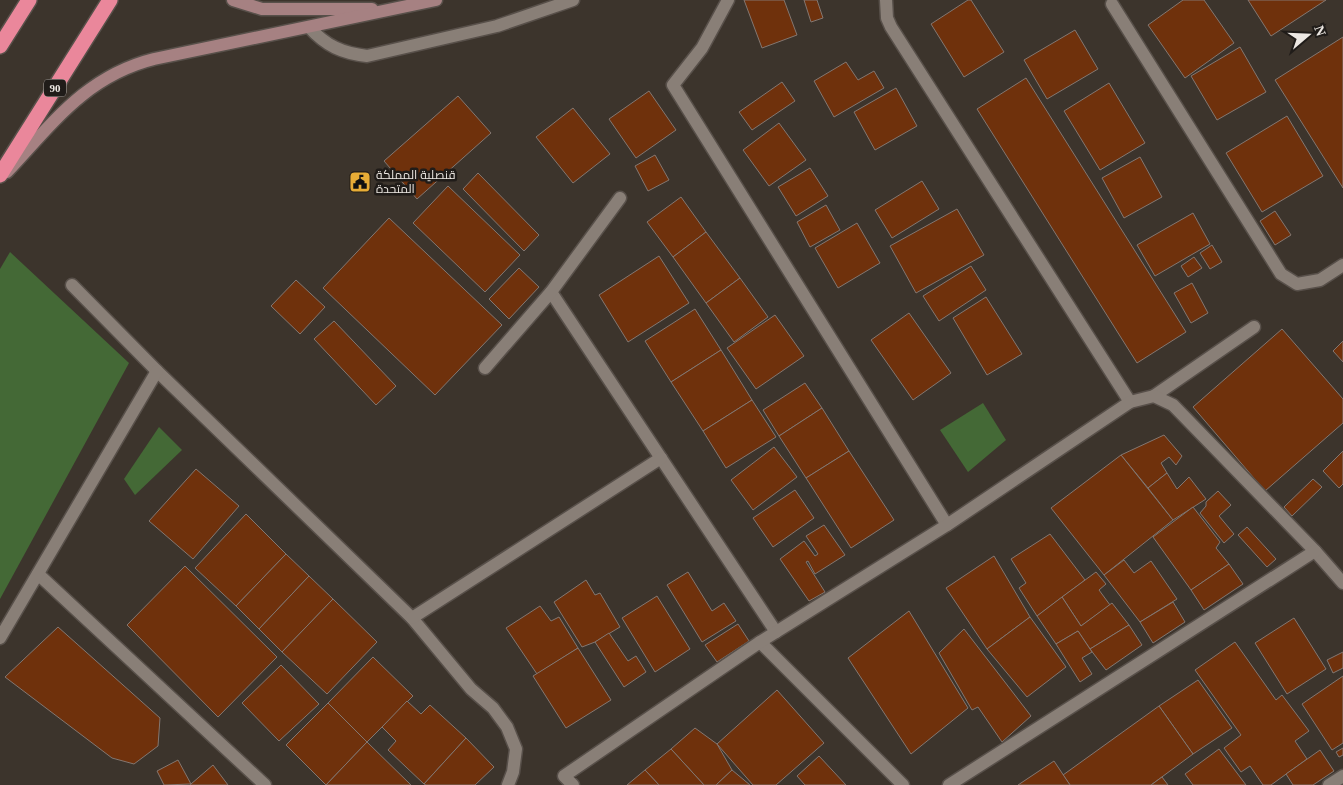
<svg xmlns="http://www.w3.org/2000/svg" width="1343" height="785" viewBox="0 0 1343 785" font-family="'Times New Roman',Cairo,serif">
	<style>
		.green { fill: #446936 }
		.building { fill: #6f310c; stroke: #837771 }
		.lines { fill: none; stroke-linecap: round; stroke-linejoin: round }
		.lane-casing { stroke: #58504a; stroke-width: 15 }
		.street-casing { stroke: #58504a; stroke-width: 15 }
		.secondary-casing { stroke: #58504a; stroke-width: 15 }
		.highway-casing { stroke: #58504a; stroke-width: 18 }
		.lane { stroke: #897f77; stroke-width: 12 }
		.street { stroke: #897f77; stroke-width: 12 }
		.secondary { stroke: #a68182; stroke-width: 12 }
		.highway { stroke: #ea879b; stroke-width: 15 }
		.labels { text-anchor: middle; stroke-width: 5; stroke-linejoin: round; paint-order: stroke }
		.shield { fill: #201c19; stroke: #b0aba6; stroke-width: 1 }
		.shield-label { font-size: 11px; font-weight: bold; fill: #ede8e3 }
		.poi-label { font-size: 12px; fill: #ede8e3; stroke: #201c19; text-anchor: start }
	</style>
	<rect width="100%" height="100%" fill="#3c342c"/>
	<g class="green">
		<path d="M10,252L129,363L0,599V269Z"/>
		<path d="M983,403L1006,440L968,472L940,430Z"/>
		<path d="M159,427L182,450L135,495L124,479Z"/>
	</g>
	<g class="building">
		<path d="M744,0H784L797,35L762,48Z"/>
		<path d="M804,0H817L823,18L811,22Z"/>
		<path d="M968,0H971L1004,52L964,77L931,24Z"/>
		<path d="M1183,0H1204L1234,43L1185,78L1148,25Z"/>
		<path d="M1248,0H1326L1271,36Z"/>
		<path d="M1075,30L1098,69L1047,99L1024,60Z"/>
		<path d="M1343,37V188L1275,80Z"/>
		<path d="M1240,47L1266,92L1217,120L1191,76Z"/>
		<path d="M846,62L858,80L874,71L884,88L834,117L814,81Z"/>
		<path d="M1026,78L1186,332L1137,363L977,109Z"/>
		<path d="M782,82L795,101L752,130L739,112Z"/>
		<path d="M1109,83L1145,143L1100,170L1064,111Z"/>
		<path d="M896,88L917,126L875,150L854,112Z"/>
		<path d="M649,91L676,130L636,158L609,119Z"/>
		<path d="M458,96L491,133L417,199L384,161Z"/>
		<path d="M573,108L610,154L573,183L536,137Z"/>
		<path d="M1287,116L1323,176L1262,212L1226,153Z"/>
		<path d="M779,123L806,160L769,186L743,150Z"/>
		<path d="M655,155L669,180L648,191L635,166Z"/>
		<path d="M1140,157L1162,197L1124,218L1102,178Z"/>
		<path d="M810,168L828,196L796,216L778,187Z"/>
		<path d="M478,173L539,235L524,251L463,189Z"/>
		<path d="M922,181L939,209L892,238L875,210Z"/>
		<path d="M448,186L520,255L485,292L413,223Z"/>
		<path d="M681,197L706,232L673,257L647,222Z"/>
		<path d="M826,205L840,230L810,247L797,222Z"/>
		<path d="M957,209L984,255L916,293L890,246Z"/>
		<path d="M1275,211L1291,235L1275,245L1260,221Z"/>
		<path d="M1193,213L1210,244L1155,276L1137,245Z"/>
		<path d="M389,218L502,325L435,395L323,288Z"/>
		<path d="M857,223L880,263L838,288L815,248Z"/>
		<path d="M706,232L740,278L706,303L673,257Z"/>
		<path d="M1212,245L1222,262L1210,269L1200,253Z"/>
		<path d="M659,256L689,303L628,342L599,295Z"/>
		<path d="M1194,257L1202,268L1188,277L1181,266Z"/>
		<path d="M971,266L986,290L939,321L923,296Z"/>
		<path d="M519,268L539,287L509,319L489,299Z"/>
		<path d="M740,278L768,317L734,342L706,303Z"/>
		<path d="M296,280L325,307L300,334L271,306Z"/>
		<path d="M1192,283L1208,313L1191,323L1174,293Z"/>
		<path d="M986,297L1022,354L987,375L953,318Z"/>
		<path d="M695,309L721,350L671,382L645,341Z"/>
		<path d="M909,313L951,373L913,400L871,340Z"/>
		<path d="M775,315L804,356L756,389L727,348Z"/>
		<path d="M334,321L396,386L376,405L314,339Z"/>
		<path d="M1282,329L1343,399V423L1265,491L1193,407Z"/>
		<path d="M1343,341V362L1333,351Z"/>
		<path d="M721,350L752,400L703,431L671,382Z"/>
		<path d="M805,383L822,408L779,436L763,410Z"/>
		<path d="M752,400L776,437L726,468L703,431Z"/>
		<path d="M822,408L849,451L806,478L779,436Z"/>
		<path d="M1164,435L1182,456L1176,465L1169,457L1161,463L1167,473L1148,488L1121,455Z"/>
		<path d="M774,447L797,477L753,510L731,480Z"/>
		<path d="M849,451L894,520L851,548L806,478Z"/>
		<path d="M1343,451V484L1339,488L1323,471Z"/>
		<path d="M1121,455L1173,520L1104,575L1051,508Z"/>
		<path d="M196,469L239,506L193,559L149,521Z"/>
		<path d="M1167,473L1177,489L1189,477L1206,499L1173,520L1148,488Z"/>
		<path d="M1313,479L1322,487L1292,516L1284,507Z"/>
		<path d="M795,490L814,518L773,547L753,518Z"/>
		<path d="M1218,491L1231,505L1219,516L1234,534L1224,543L1200,513L1206,506V502Z"/>
		<path d="M1193,507L1220,542L1216,548L1229,564L1191,590L1153,537Z"/>
		<path d="M246,514L286,554L236,606L195,568Z"/>
		<path d="M824,525L845,555L815,574L808,561L806,562L825,592L809,601L780,559L804,541L815,556L818,554L806,536Z"/>
		<path d="M1247,527L1276,559L1267,567L1238,535Z"/>
		<path d="M1050,534L1085,580L1037,616L1019,588L1026,583L1011,559Z"/>
		<path d="M286,554L309,576L259,629L236,606Z"/>
		<path d="M994,556L1030,617L987,649L946,588Z"/>
		<path d="M1124,560L1134,573L1151,561L1177,599L1140,622L1104,575Z"/>
		<path d="M1229,564L1243,584L1204,610L1191,590Z"/>
		<path d="M185,566L277,657L218,717L127,625Z"/>
		<path d="M688,572L712,611L724,603L736,621L702,642L667,585Z"/>
		<path d="M1096,572L1106,584L1099,590L1110,605L1081,626L1062,597Z"/>
		<path d="M309,576L333,599L282,652L259,629Z"/>
		<path d="M586,580L595,595L600,593L620,627L595,642L582,647L554,602Z"/>
		<path d="M657,596L690,649L655,672L622,618Z"/>
		<path d="M1062,597L1081,626L1112,603L1129,625L1090,649L1078,631L1056,644L1037,616Z"/>
		<path d="M333,599L377,642L327,694L282,652Z"/>
		<path d="M1173,602L1185,622L1153,643L1140,622Z"/>
		<path d="M540,606L551,621L559,617L578,648L537,674L506,628Z"/>
		<path d="M909,611L968,708L911,754L848,658Z"/>
		<path d="M1030,617L1066,667L1027,697L987,649Z"/>
		<path d="M1294,618L1326,669L1287,694L1255,643Z"/>
		<path d="M738,624L749,641L717,662L705,645Z"/>
		<path d="M1129,625L1142,645L1106,670L1090,649Z"/>
		<path d="M58,627L160,718L158,746L134,764L112,758L5,677Z"/>
		<path d="M964,629L1031,716L1002,742L978,707L972,710L939,653Z"/>
		<path d="M1078,631L1092,652L1082,658L1092,674L1080,682L1056,644Z"/>
		<path d="M609,633L628,661L636,656L646,672L624,687L595,642Z"/>
		<path d="M1235,642L1276,700L1282,695L1309,731L1295,741L1307,759L1271,785H1263L1250,766L1241,772L1224,748L1241,735L1195,670Z"/>
		<path d="M578,648L611,700L566,728L533,676Z"/>
		<path d="M1343,652V668L1333,673L1327,660Z"/>
		<path d="M373,657L413,696L367,742L328,703Z"/>
		<path d="M281,665L319,704L279,741L242,703Z"/>
		<path d="M1343,676V743L1332,750L1302,704Z"/>
		<path d="M1198,680L1232,728L1193,754L1159,706Z"/>
		<path d="M777,690L824,743L776,785H753L717,744Z"/>
		<path d="M407,701L421,714L430,705L466,738L424,784L388,750L396,741L382,727Z"/>
		<path d="M328,703L367,742L326,785L286,745Z"/>
		<path d="M1159,706L1193,754L1151,785H1070L1063,775Z"/>
		<path d="M695,728L717,744L732,770L716,785H704L671,749Z"/>
		<path d="M466,738L494,767L475,785H426L424,784Z"/>
		<path d="M367,742L411,785H326Z"/>
		<path d="M1343,748V755L1339,757L1336,752Z"/>
		<path d="M671,749L704,785H659L645,770Z"/>
		<path d="M1219,749L1246,785H1193L1185,774Z"/>
		<path d="M1320,750L1334,771L1313,785H1293L1286,774Z"/>
		<path d="M819,756L846,785H805L797,776Z"/>
		<path d="M178,760L191,784L164,785L157,771Z"/>
		<path d="M1054,761L1070,785H1018Z"/>
		<path d="M213,765L228,785H190L191,784Z"/>
		<path d="M645,770L659,785H627Z"/>
		<path d="M732,770L750,785H716Z"/>
		<path d="M1162,777L1168,785H1151Z"/>
	</g>
	<g class="lines">
		<g class="lane-casing">
			<g id="lane">
				<path d="M309,27C326,46 342,53 367,56L497,26L573,0"/>
				<path d="M1154,396L1254,327"/>
			</g>
		</g>
		<g class="street-casing">
			<g id="street">
				<path d="M728,0L702,48L673,85L947,525"/>
				<path d="M886,0L887,18L891,27L1130,402"/>
				<path d="M1112,4L1281,274L1297,284L1320,280L1343,265"/>
				<path d="M72,285L157,371L412,618L471,689L493,708L507,727L516,749L513,772L508,785"/>
				<path d="M551,292L776,632"/>
				<path d="M485,368L551,292L620,198"/>
				<path d="M38,574L265,785"/>
				<path d="M412,618L661,458"/>
				<path d="M0,638L157,371"/>
				<path d="M760,642L903,785"/>
				<path d="M573,785L564,776L760,642L947,525L1130,402L1154,396L1173,405L1315,551L1343,583"/>
				<path d="M949,785L1315,551"/>
				<path d="M1329,785L1343,776"/>
			</g>
		</g>
		<g class="secondary-casing">
			<g id="secondary">
				<path d="M233,0L262,9H372"/>
				<path d="M7,172C52,124 86,76 154,59L436,0"/>
			</g>
		</g>
		<g class="highway-casing">
			<g id="highway">
				<path d="M0,46L29,0"/>
				<path d="M0,175L110,0"/>
			</g>
		</g>
		<use href="#lane" class="lane"/>
		<use href="#street" class="street"/>
		<use href="#secondary" class="secondary"/>
		<use href="#highway" class="highway"/>
	</g>
	<defs>
		<g id="civic-square" transform="scale(1.125)"><rect x="-9" y="-9" width="18" height="18" rx="4" fill="#e7ac36" stroke="#201c19"/><path d="M-.6-6.5H3V-4.5H.6V-3L4-1V1h2V6H-6V1h2V-1L-.6-3ZM-1.2 2.5V6h2.4V2.5Z" fill="#111"/></g>
	</defs>
	<g fill-rule="evenodd">
		<use href="#civic-square" x="360" y="182"/>
	</g>
	<g class="labels">
		<rect class="shield" x="44" y="79.5" width="22" height="17" rx="4"/>
		<g class="shield-label">
			<text x="55" y="92">90</text>
		</g>
		<g class="poi-label">
			<text x="376" y="179">قنصلية المملكة<tspan x="376" dy="14">المتحدة</tspan></text>
		</g>
	</g>
	<g transform="translate(1308 35) rotate(71)" stroke="#201c19" stroke-width="4" paint-order="stroke">
	<path d="M0-4L9 19L0 12L-9 19Z" fill="#ede8e3"/>
	<text y="-8" font-size="14" font-weight="bold" text-anchor="middle" fill="#ede8e3">N</text>
	</g>
</svg>
